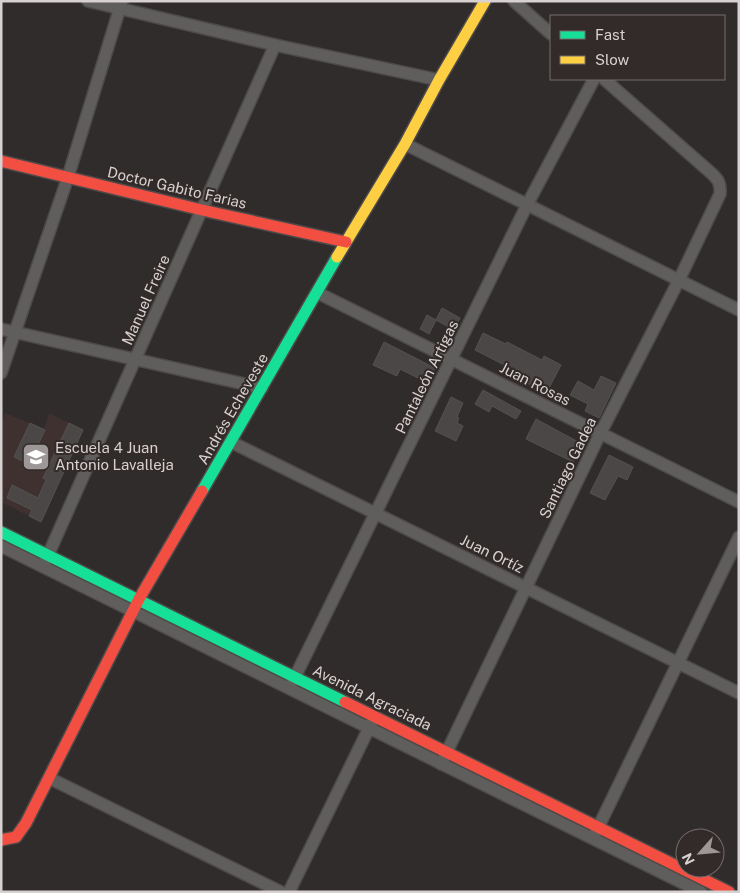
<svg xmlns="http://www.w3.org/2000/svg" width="740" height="893" viewBox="0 0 740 893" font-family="'Public Sans',sans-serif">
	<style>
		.built { fill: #3e3130 }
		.building { fill: #4b4747; stroke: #545151 }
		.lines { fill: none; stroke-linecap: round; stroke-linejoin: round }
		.street-casing { stroke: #4e4a4a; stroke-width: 14 }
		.fast-casing { stroke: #4e4a4a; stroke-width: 14 }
		.slow-casing { stroke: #4e4a4a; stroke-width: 14 }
		.jam-casing { stroke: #4e4a4a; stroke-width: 14 }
		.street { stroke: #605d5d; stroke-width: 11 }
		.fast { stroke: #16e098; stroke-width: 11 }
		.slow { stroke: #ffcf43; stroke-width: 11 }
		.jam { stroke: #f24e42; stroke-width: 11 }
		.labels { text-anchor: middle; stroke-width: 4; stroke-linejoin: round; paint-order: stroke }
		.street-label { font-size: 15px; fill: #d7d2d1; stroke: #322b2a }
		.poi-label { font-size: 15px; fill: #d7d2d1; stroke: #322b2a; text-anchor: start }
	</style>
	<rect width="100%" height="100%" fill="#302c2c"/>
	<path class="built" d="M5,413L44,429L49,413L83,430L41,522L1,502V425Z"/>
	<g class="building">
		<path d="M442,308L460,318L454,330L436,320Z"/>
		<path d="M427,315L436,320L429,334L420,329Z"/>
		<path d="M483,333L506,344L507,342L542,360L544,356L561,365L547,392L509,375L512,369L475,350Z"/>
		<path d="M384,342L435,368L428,383L400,369L397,376L373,365Z"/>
		<path d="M601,376L616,383L599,418L585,411L588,404L570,395L578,381L594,390Z"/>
		<path d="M483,390L521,411L516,419L492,406L489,412L475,404Z"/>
		<path d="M451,397L463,403L457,417L459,418L457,423L463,426L456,441L435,431Z"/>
		<path d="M536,419L582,444L573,462L526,439Z"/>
		<path d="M30,423L45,430L29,464L14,457Z"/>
		<path d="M69,423L83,430L41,522L29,516L32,510L7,498L12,485L38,498L46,480L43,478Z"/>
		<path d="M609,455L633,467L627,480L618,476L605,500L590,493Z"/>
	</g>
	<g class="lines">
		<g class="street-casing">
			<g id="street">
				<path d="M88,1L275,45L439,80"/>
				<path d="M514,1L551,34"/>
				<path d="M405,144L739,310"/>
				<path d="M318,293L739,502"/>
				<path d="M1,329L262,388"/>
				<path d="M1,373L68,177L122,1"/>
				<path d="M231,442L739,693"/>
				<path d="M1,546L701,892"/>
				<path d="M45,562L275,45"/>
				<path d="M291,685L527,205L594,79"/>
				<path d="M441,764L600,434L679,280L720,194C721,183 718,179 710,172L604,79"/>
				<path d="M49,778L281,892"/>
				<path d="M595,834L739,537"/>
				<path d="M289,892L372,722"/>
			</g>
		</g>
		<g class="fast-casing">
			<g id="fast">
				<path d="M202,491L337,257"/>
				<path d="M1,532L345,702"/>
			</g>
		</g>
		<g class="slow-casing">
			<path id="slow" d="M337,257L405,144L439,80L485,1"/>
		</g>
		<g class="jam-casing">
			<g id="jam">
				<path d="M1,161L202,210L346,242"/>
				<path d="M345,702L729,892"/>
				<path d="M1,840L16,837L26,823L139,599L202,491"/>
			</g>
		</g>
		<use href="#street" class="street"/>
		<use href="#fast" class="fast"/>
		<use href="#slow" class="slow"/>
		<use href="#jam" class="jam"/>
	</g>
	<defs>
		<g id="school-square" transform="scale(1.4375)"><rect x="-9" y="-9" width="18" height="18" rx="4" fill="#9d9897" stroke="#322b2a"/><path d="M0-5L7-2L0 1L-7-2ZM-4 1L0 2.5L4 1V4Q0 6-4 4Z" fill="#fff"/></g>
	</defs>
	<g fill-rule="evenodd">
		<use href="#school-square" x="36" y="457"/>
	</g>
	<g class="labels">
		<g class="street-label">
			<text transform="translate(177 188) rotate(13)" y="5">Doctor Gabito Farias</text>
			<text transform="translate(146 300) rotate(-66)" y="5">Manuel Freire</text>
			<text transform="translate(427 377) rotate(-64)" y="5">Pantaleón Artigas</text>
			<text transform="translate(535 384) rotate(27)" y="5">Juan Rosas</text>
			<text transform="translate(233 409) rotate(-60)" y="5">Andrés Echeveste</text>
			<text transform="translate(568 468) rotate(-64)" y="5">Santiago Gadea</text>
			<text transform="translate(492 554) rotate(26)" y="5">Juan Ortíz</text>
			<text transform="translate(372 698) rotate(26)" y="5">Avenida Agraciada</text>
		</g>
		<g class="poi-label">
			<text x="55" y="453">Escuela 4 Juan<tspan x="55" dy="17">Antonio Lavalleja</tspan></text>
		</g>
	</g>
	<rect width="740" height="893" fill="none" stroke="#d7d2d1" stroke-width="5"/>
	<rect x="550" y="15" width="175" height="65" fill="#322b2a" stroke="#746e6d"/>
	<rect x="560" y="31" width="25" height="8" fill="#16e098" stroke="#746e6d"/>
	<text x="595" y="40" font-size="15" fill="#d7d2d1">Fast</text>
	<rect x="560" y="56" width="25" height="8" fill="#ffcf43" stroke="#746e6d"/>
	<text x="595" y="65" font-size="15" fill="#d7d2d1">Slow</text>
	<g transform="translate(700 853) rotate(243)"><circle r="24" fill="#322b2a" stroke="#746e6d"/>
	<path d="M0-4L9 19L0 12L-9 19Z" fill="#9d9897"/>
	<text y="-8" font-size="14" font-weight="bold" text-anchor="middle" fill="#d7d2d1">N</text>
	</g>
</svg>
